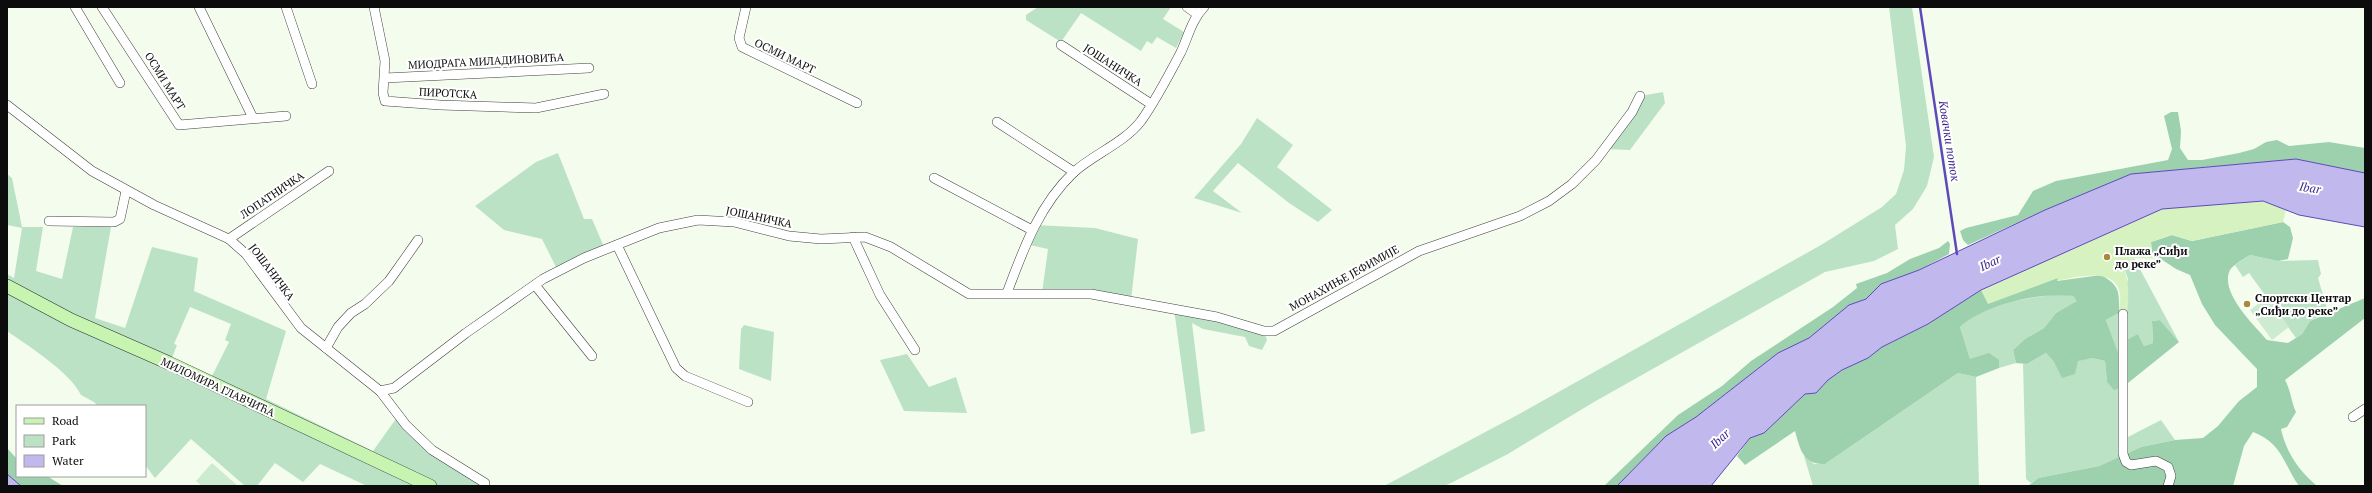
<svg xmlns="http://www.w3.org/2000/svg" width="2372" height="493" viewBox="0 0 2372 493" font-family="'PT Serif',serif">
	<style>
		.green { fill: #bce2c6; fill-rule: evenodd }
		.forest { fill: #9dd1ae }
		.sand { fill: #d6f2c0 }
		.pitch { fill: #ccebd0 }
		.water { fill: #c1b9ed; stroke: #5e49bb }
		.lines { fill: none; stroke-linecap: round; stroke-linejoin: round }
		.stream { stroke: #5e49bb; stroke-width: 2.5 }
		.street-casing { stroke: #3f3f3f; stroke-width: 10 }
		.secondary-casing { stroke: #2e2e2e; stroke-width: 14 }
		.street { stroke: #fff; stroke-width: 9 }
		.secondary { stroke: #c7f4b1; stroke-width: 13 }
		.poi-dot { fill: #a98b37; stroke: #fff; stroke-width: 1.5 }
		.labels { text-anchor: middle; stroke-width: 4; stroke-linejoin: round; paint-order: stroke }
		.street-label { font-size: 11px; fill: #0c0c0c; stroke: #fff }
		.poi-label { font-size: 11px; font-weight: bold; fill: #0c0c0c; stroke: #fff; text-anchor: start }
		.water-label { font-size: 12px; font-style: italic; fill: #3d268d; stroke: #fff }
	</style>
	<rect width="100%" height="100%" fill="#f4fded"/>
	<g class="green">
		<path d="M1038,7H1171L1163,19L1184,32L1176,48L1157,37L1152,44L1147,41L1141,51L1081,13L1061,42L1026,20V15Z"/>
		<path d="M1889,7H1912L1934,157L1927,186L1913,209L1895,225L1898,249L1874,261L1825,272L1594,402L1508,454L1451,483L1444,486H1384L1521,413L1821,245L1882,207L1896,194L1904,170L1906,146Z"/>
		<path d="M1663,92L1665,103L1630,150L1605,149L1640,96Z"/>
		<path d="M1257,118L1293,145L1277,167L1332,210L1318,222L1289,203L1238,163L1213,191L1242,213L1194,198L1241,144Z"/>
		<path d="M558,153L584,219H592L605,249L558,271L542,239L504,230L475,206L536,162Z"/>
		<path d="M7,174L12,178L22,227H43L36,271L62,279L73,227H111L95,318L125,328L152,247L198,258L194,291L286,331L266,399L373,451L398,416L457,466L490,486H367L320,464L303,482L275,463L257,486H245L191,439L155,478L145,465V406H98L94,402L81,395C70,372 28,346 7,331V274L14,278L22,228L7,225ZM190,307L231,324L225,340L229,342L209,382L170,363L177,345L174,344Z"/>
		<path d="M1035,225L1095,228L1138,239L1131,300L1042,293L1048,249L1025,244Z"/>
		<path d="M2250,255L2278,261L2318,260L2321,274L2318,278L2328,312L2310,321L2302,334L2296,338L2249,273L2243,277L2235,265Z"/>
		<path d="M2134,258L2179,342L2160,320L2152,321L2153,343L2144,346L2138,334L2123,359L2118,352L2106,320L2119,313L2128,279L2124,267Z"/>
		<path d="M2060,294L2073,296L2078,301L2056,313L2044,328L2025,339L2013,350L2016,363L1999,368V360L1970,359L1960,327C1985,303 2027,298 2060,294Z"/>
		<path d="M1174,309L1264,331L1267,340L1262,350L1249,346L1245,337L1203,329L1192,323L1205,431L1191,434Z"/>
		<path d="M744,325L774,332L771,381L739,369L741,329Z"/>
		<path d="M2046,353L2054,362L2092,358L2105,361L2107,382L2123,387L2124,439L2161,420L2175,440L2141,447L2099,466L2038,478L2031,483L2026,479L2023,364H2027Z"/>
		<path d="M907,354L929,387L956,377L967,413L904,411L880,360Z"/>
		<path d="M1958,373L1976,377L1979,486H1813L1804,456L1814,464H1825Z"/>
	</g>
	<g class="forest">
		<path d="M2171,112H2178L2181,131L2180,148L2188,160H2202L2239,153L2254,149L2266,142L2277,140L2289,146L2329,142L2365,148V173L2296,159L2131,174L2045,210L1968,245L1963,240L1960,231L1966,228L2018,215L2033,191L2056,181L2168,160L2172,149L2164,116Z"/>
		<path d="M2283,222L2290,227L2293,238L2288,259L2278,261L2250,255C2244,259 2234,264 2230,270C2219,292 2254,325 2267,340L2288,343L2302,334L2310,321L2365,298V318L2285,380C2291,391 2291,401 2296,412L2287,427L2281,429C2286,452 2299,471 2317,486H2299C2283,463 2282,443 2253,432L2244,446L2233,486H2028L2038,478L2099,466L2141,447L2175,440L2203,438L2218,426L2239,401L2257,387V369L2215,325L2202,304L2190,275L2176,269L2152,253L2151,242L2172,235L2192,241Z"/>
		<path d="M1948,241L1950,244L1949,254L1919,270L1881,284L1866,299L1849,305L1809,338L1778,353L1696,417L1666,436L1617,486H1604L1678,415L1722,386L1751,361L1833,307L1857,288L1856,284L1887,273L1910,259L1939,248Z"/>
		<path d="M2101,275C2121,286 2119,293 2119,313L2106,320L2118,352L2123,359L2128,352L2127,340L2138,334L2144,346L2153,343L2152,321L2160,320L2179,342L2123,387L2114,390L2107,382L2105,361L2092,358L2078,361L2075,374L2062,378L2054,362L2046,353L2027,364L2016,363L2013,350L2025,339L2044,328L2056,313L2077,301L2073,296C2040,292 1985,304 1960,327L1970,359L1989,353L1999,360V368L1976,377L1958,373L1825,464C1803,465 1800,449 1795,431L1745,465L1737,456L1750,438L1764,433L1805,394L1816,393L1828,380L1842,370L1868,358L1882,347L1928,324L1981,290L2059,277L2057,281Z"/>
		<path d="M7,448L17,459V476H47L63,486H21L7,474Z"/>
	</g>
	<path class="sand" d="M2263,201L2286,210L2283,222L2192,241L2172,235L2151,242L2152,253L2161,259L2134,258L2124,267C2129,283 2129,297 2127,314L2119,313C2119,307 2121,300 2120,294C2116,266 2075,277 2057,281L2058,278L1988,304L1981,290L2162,209Z"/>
	<g class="pitch">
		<path d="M2267,297L2289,327L2272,340L2250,310Z"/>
		<path d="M212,463L238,486H202L196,481Z"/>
	</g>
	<g class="water">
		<path d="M2296,159L2365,173V227L2299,215L2263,201L2162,209L1981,290L1928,324L1882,347L1868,358L1842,370L1828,380L1816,393L1805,394L1764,433L1750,438L1711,486H1617L1666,436L1696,417L1778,353L1809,338L1849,305L1866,299L1881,284L1919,270L2045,210L2131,174Z"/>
		<path d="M7,474L21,486H7Z"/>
	</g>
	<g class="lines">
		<path class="stream" d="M1920,7L1957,254"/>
		<g class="street-casing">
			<g id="street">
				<path d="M75,7L120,83"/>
				<path d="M102,7L179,125L286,116"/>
				<path d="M199,7L253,118"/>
				<path d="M286,7L312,84"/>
				<path d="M374,7L385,61L383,93L385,101L440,105L536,108L604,94"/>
				<path d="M746,7L739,38L742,47L857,103"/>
				<path d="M1187,7L1197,14"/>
				<path d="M1061,45L1151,104"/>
				<path d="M385,78L589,68"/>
				<path d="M7,105L92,171L154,205L229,239L246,254L301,328L380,391L394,388L466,333L543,279L584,258L659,228L698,220L734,222L789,236L821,239L865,237L891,247L969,294H1091L1217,317L1264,331H1274L1419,251L1520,216L1549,201L1572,184L1596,160L1632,112L1640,96"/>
				<path d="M997,122L1074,172"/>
				<path d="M934,178L1032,230"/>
				<path d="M49,221L114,222L120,219L126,191"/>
				<path d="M853,237L880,295L915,350"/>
				<path d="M229,239L329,171"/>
				<path d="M617,245L676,368L685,376L748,402"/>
				<path d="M535,285L592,356"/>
				<path d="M1007,293C1023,250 1039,205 1074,172C1094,154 1124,143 1141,121C1156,100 1169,75 1181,52C1188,37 1192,19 1204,7"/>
				<path d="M2123,314V454L2126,462L2131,465L2156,461L2168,467L2171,476L2168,486"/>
				<path d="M326,348L338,327L351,313L365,304L389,281L418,240"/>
				<path d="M380,391L406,425L432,450L485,483"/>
				<path d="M2353,417L2365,409"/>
			</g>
		</g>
		<g class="secondary-casing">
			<path id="secondary" d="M7,286L71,320L169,363L430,486"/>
		</g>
		<use href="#street" class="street"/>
		<use href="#secondary" class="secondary"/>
	</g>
	<g class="poi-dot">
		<circle cx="2107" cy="257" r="4"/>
		<circle cx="2247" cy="304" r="4"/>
	</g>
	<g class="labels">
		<g class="street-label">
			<text transform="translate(785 56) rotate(26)" y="4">ОСМИ МАРТ</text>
			<text transform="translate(486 61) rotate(-3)" y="4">МИОДРАГА МИЛАДИНОВИЋА</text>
			<text transform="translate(1113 65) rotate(33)" y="4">ЈОШАНИЧКА</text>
			<text transform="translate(165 81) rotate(58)" y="4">ОСМИ МАРТ</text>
			<text transform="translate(448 93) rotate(3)" y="4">ПИРОТСКА</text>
			<text transform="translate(272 195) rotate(-34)" y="4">ЛОПАТНИЧКА</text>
			<text transform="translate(759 217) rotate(12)" y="4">ЈОШАНИЧКА</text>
			<text transform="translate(272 272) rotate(53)" y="4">ЈОШАНИЧКА</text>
			<text transform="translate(1344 278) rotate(-29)" y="4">МОНАХИЊЕ ЈЕФИМИЈЕ</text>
			<text transform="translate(218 387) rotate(25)" y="4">МИЛОМИРА ГЛАВЧИЋА</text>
		</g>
		<g class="poi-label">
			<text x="2115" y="255">Плажа „Сиђи<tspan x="2115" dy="13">до реке”</tspan></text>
			<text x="2255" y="302">Спортски Центар<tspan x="2255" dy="13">„Сиђи до реке”</tspan></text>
		</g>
		<g class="water-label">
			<text transform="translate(1949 141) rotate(81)" y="4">Ковачки поток</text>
			<text transform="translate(2310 188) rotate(9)" y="4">Ibar</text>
			<text transform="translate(1990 263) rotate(-25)" y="4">Ibar</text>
			<text transform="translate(1720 439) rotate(-44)" y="4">Ibar</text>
		</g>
	</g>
	<rect width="2372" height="493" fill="none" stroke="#0c0c0c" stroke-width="16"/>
	<rect x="16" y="405" width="130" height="72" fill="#ffffff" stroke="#9e9e9e"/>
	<rect x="24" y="418" width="20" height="6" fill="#c7f4b1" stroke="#9e9e9e"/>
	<text x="52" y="425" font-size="12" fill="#0c0c0c">Road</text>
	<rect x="24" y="435" width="20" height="12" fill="#bce2c6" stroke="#9e9e9e"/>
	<text x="52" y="445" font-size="12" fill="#0c0c0c">Park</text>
	<rect x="24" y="455" width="20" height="12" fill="#c1b9ed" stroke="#9e9e9e"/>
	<text x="52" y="465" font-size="12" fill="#0c0c0c">Water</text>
</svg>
